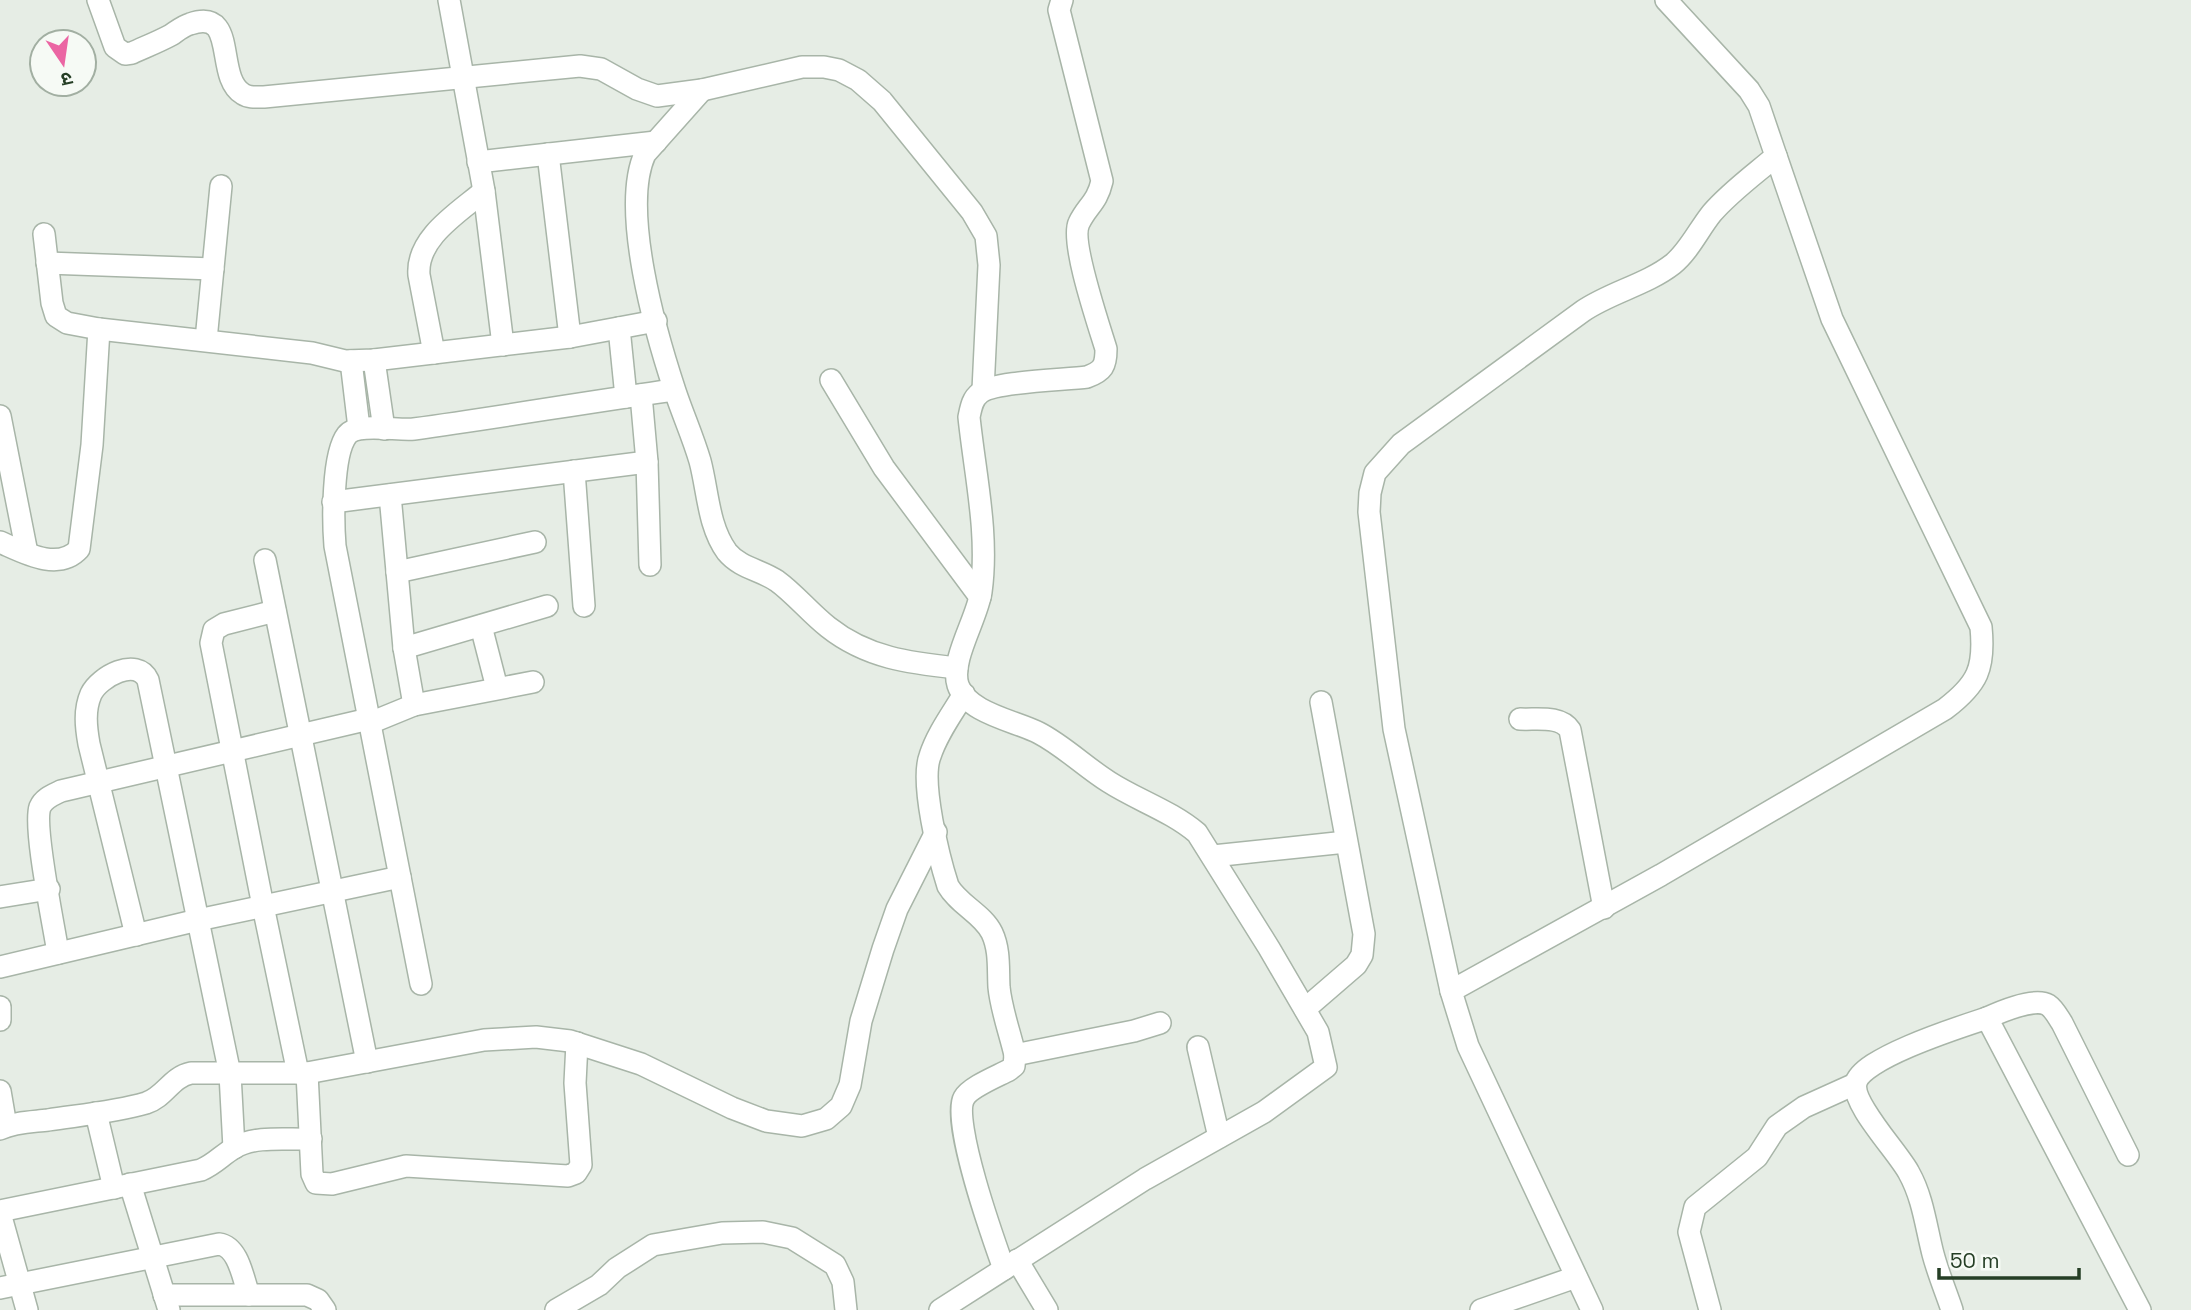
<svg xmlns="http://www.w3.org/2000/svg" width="2191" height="1310" viewBox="0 0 2191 1310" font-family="'Space Grotesk','Noto Sans Devanagari',sans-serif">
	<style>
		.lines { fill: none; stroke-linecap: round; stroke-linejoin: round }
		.minor-casing { stroke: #a8b5a8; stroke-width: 24 }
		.minor { stroke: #fff; stroke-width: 21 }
	</style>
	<rect width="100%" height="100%" fill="#e6ede5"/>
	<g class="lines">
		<g class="minor-casing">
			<g id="minor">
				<path d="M98,0L115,47L125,54L132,53C145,47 158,42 171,35C177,31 183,26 190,24C239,7 214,77 243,94C249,98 257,97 264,97L580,66L601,69L637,89L657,96L702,90L802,67H824L839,70L858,80L882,101L972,212L986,236L989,265L983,390"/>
				<path d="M449,0L484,191L503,345"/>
				<path d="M702,90L645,154C620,209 656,334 675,391C683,415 693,437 700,461C708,491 708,526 727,552C740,568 761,570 777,581C795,594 810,613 828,627C867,658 910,663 957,668"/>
				<path d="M548,154L570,337"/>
				<path d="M478,162L656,142"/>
				<path d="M44,234L52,303L56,316L67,323L99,329L312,353L345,361L374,360L570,337L656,321"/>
				<path d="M47,263L213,269"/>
				<path d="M619,328L626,397"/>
				<path d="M206,340L221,186"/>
				<path d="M434,353L419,275C416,238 458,213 484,191"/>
				<path d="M374,360L384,429"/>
				<path d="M351,361L359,428"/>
				<path d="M831,380L884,468L980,597"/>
				<path d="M641,395L647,462L650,565"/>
				<path d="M0,416L27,553"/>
				<path d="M574,471L584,606"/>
				<path d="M333,502L647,462"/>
				<path d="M0,542C23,552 58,572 79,549L92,445L99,329"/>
				<path d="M265,560L367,1062"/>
				<path d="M397,572L535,542"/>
				<path d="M275,611L224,624L214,630L211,643L263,906L298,1073"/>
				<path d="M481,626L497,688"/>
				<path d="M404,648L547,606"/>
				<path d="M964,694C952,714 937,734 930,756C920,782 939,858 948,886C959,905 983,914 992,933C1000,950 998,969 999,987C1001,1009 1010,1033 1015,1055"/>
				<path d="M414,705L533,682"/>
				<path d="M1520,719C1536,720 1560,715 1570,730L1604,908"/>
				<path d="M370,723L414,705L404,648L390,495"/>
				<path d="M1213,856L1346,842"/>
				<path d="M0,897L49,889"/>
				<path d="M136,935L89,744C86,727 84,710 91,694C99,677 137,656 148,680L230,1074L234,1148"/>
				<path d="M58,953C54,926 33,827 40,807C44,798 53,795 61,791L369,719"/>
				<path d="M0,967L198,920L400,877"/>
				<path d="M421,984L335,546C333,522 332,454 347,435C357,422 398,431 414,429C501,417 588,402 674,390"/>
				<path d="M1451,991L1394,729L1369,512L1370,493L1375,473L1401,444L1583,311C1611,292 1646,285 1673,264C1689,251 1699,229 1712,213C1730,192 1755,174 1776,156L1759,106L1749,90L1666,0"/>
				<path d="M0,1007V1020"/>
				<path d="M1305,1009L1356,965L1362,955L1364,934L1321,702"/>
				<path d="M1198,1047L1219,1137"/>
				<path d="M307,1073L312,1174L316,1183L332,1184L406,1166L568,1176L576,1173L581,1165L575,1083L577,1043"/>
				<path d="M0,1091L6,1126"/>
				<path d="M96,1113L114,1188"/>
				<path d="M0,1129C15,1122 32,1122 48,1120C81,1115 115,1112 146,1103C165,1097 171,1077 191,1073H307L484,1040L536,1037L570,1041L641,1064L732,1108L766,1121L802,1126L826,1119L841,1106L850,1085L861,1021L883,949L897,909L936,832"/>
				<path d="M2128,1155L2062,1023C2058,1017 2054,1009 2048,1005C2035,997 2000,1012 1987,1018L2140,1310"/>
				<path d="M130,1184L169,1310"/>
				<path d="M0,1211L201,1170C215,1164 222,1155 234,1148C255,1135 288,1140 311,1139"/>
				<path d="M0,1213L27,1310"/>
				<path d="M1017,1260L1047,1310"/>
				<path d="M1004,1269C994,1241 951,1121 964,1098C970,1087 998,1076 1009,1070L1014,1066L1015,1055L1134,1031L1160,1023"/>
				<path d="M0,1288L219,1244C239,1247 243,1279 249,1295"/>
				<path d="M164,1295H307L318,1300L325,1310"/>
				<path d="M556,1310L599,1285L617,1268L653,1245L722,1233L763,1232L792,1238L835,1265L843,1282L846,1310"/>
				<path d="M940,1310L1145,1179L1264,1112L1326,1067L1318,1032L1269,948L1197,833C1171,811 1137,800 1109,782C1085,767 1064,746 1039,733C1016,721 967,713 958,685C950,660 977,619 981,592C989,534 975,475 969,417C971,408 972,399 980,393C994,381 1065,380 1087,377C1103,371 1106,366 1106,349C1099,326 1070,241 1079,223C1087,206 1097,203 1102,181L1059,10L1062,0"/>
				<path d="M1481,1310L1576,1277"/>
				<path d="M1592,1310L1468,1046L1451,991L1661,875L1945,709C1978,684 1985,668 1981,627L1832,319L1776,156"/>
				<path d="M1710,1310L1689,1232L1695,1207L1757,1157L1777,1126L1804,1107L1855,1084"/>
				<path d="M1952,1310C1946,1292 1938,1273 1933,1254C1926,1227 1923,1198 1909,1173C1899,1153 1851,1104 1856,1083C1861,1058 1963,1026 1987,1018"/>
			</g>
		</g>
		<use href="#minor" class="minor"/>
	</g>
	<g transform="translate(63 63) rotate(167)"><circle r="33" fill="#f6faf5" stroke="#a2afa2" stroke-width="2"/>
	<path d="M0-5L12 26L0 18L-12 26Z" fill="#eb65a3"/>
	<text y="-10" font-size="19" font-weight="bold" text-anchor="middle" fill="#253e25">उ</text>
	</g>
	<path d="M1939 1268v10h140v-10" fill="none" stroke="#253e25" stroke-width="3.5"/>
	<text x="1950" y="1268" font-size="21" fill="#253e25" stroke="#f6faf5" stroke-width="5" paint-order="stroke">50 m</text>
</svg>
